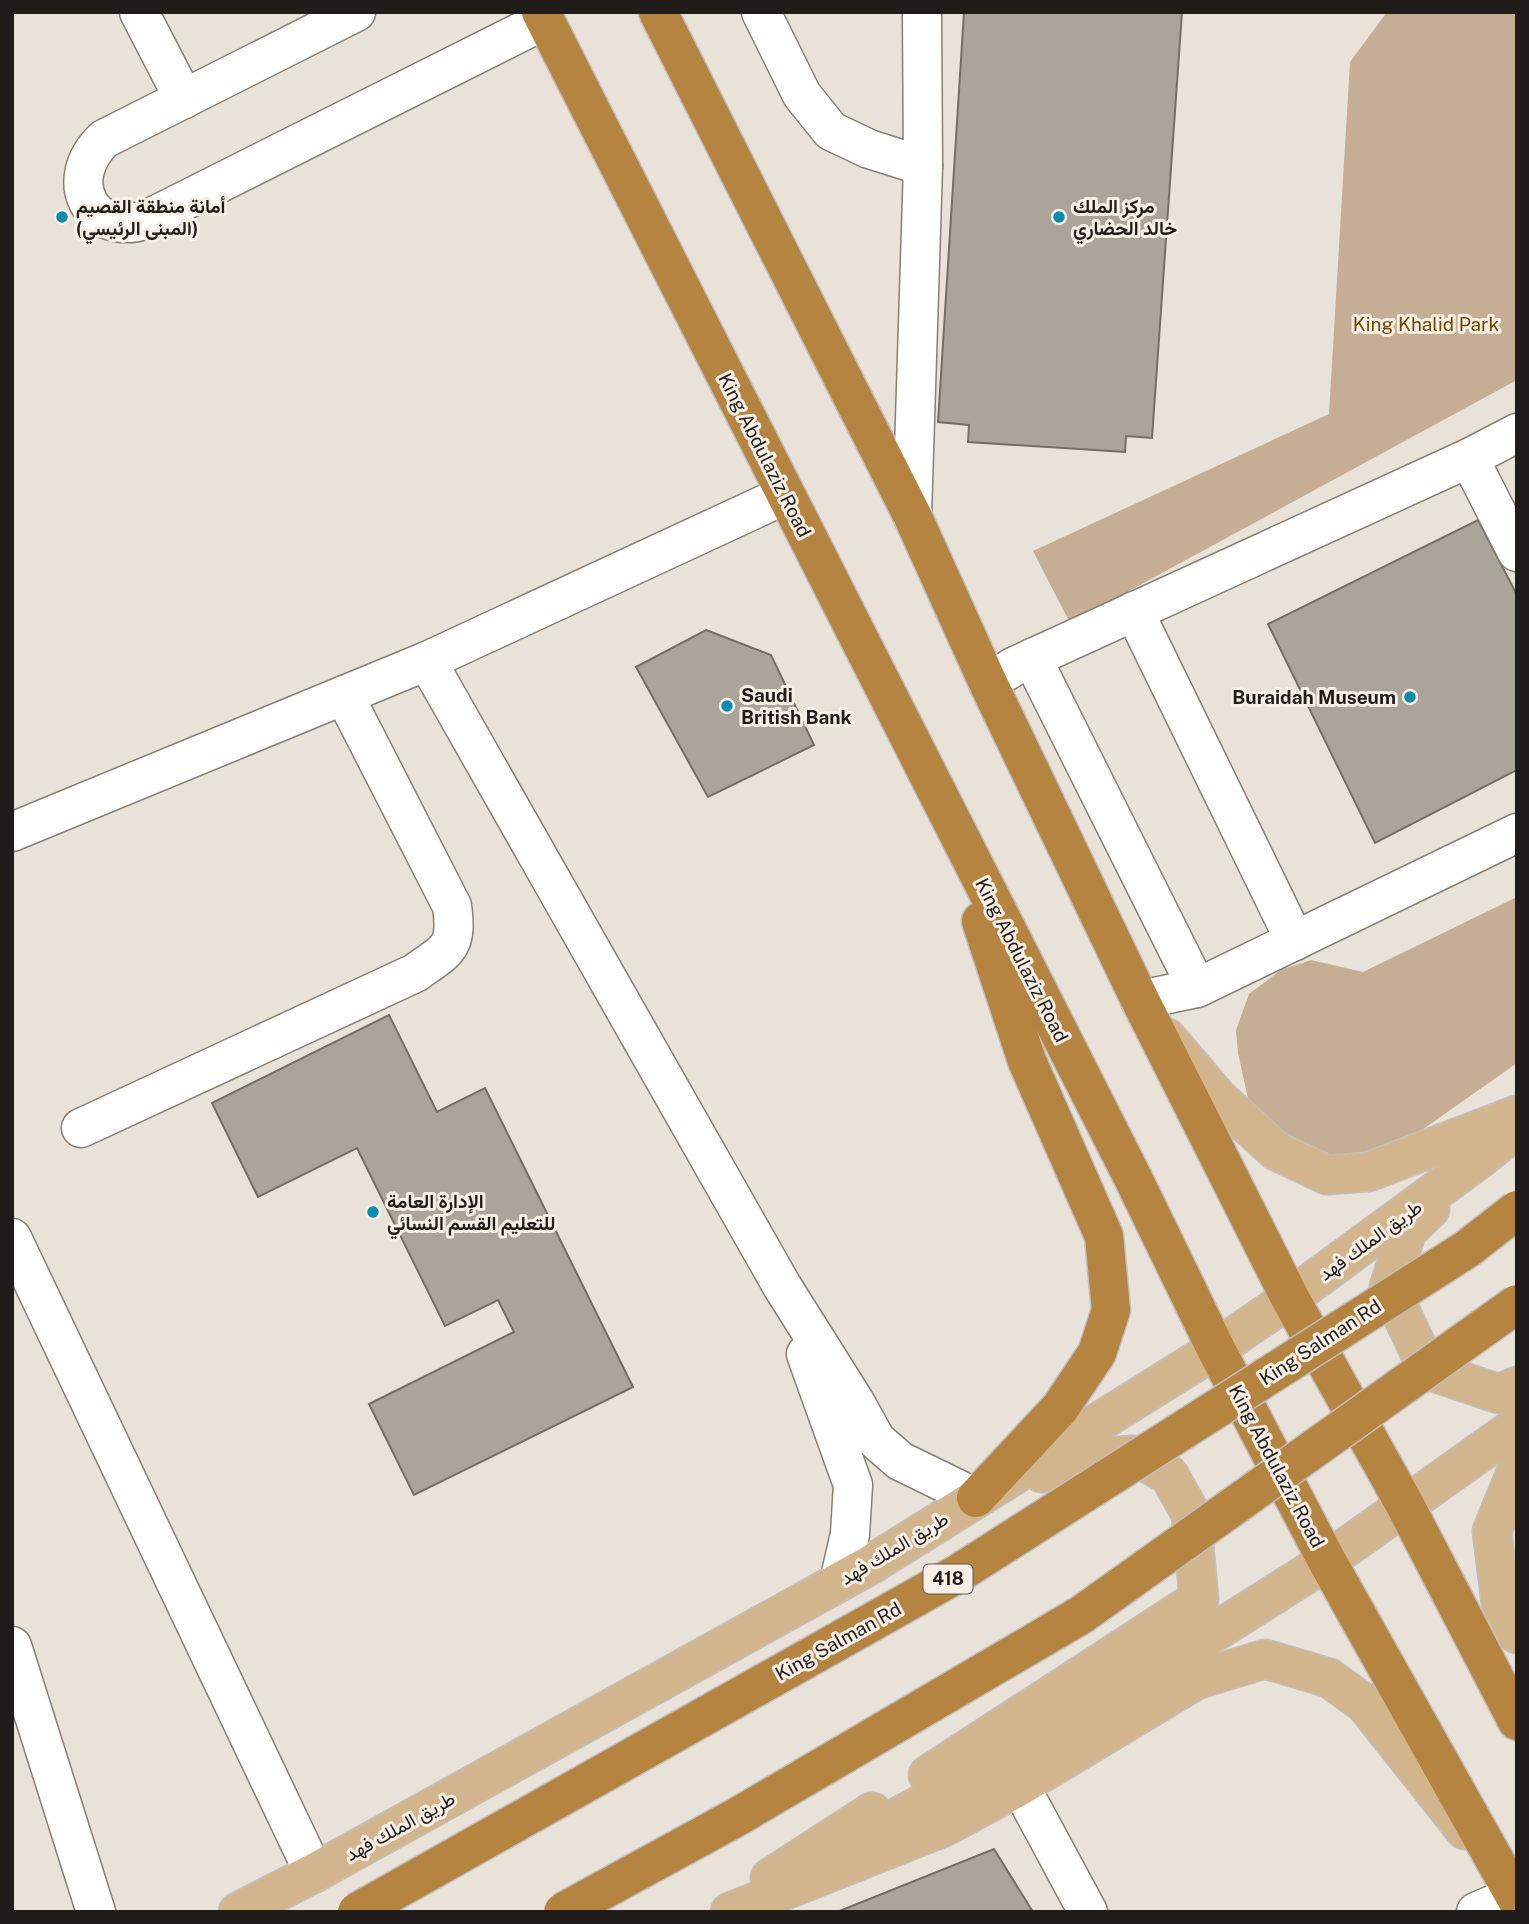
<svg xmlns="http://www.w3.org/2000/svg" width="1529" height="1924" viewBox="0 0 1529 1924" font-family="'Public Sans',Vazirmatn,sans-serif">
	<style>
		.green { fill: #c5ae93 }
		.building { fill: #aba49b; stroke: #756e66; stroke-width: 2 }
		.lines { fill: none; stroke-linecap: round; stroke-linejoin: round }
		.minor-casing { stroke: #867f76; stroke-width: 41 }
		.major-casing { stroke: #c0bfbf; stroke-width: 41 }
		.highway-casing { stroke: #c0bfbf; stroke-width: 41 }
		.minor { stroke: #fff; stroke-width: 38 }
		.major { stroke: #d3b58d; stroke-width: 38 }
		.highway { stroke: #b68441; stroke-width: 38 }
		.highway-bridge-casing { stroke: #c0bfbf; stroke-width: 41; stroke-linecap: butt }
		.highway-bridge { stroke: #b68441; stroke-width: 38 }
		.poi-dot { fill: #0c8cad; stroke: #f7efe6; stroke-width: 2.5 }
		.labels { text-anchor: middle; stroke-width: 6; stroke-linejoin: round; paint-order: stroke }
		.shield { fill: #f7efe6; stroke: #605b56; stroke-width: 2 }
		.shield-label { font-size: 18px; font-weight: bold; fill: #1f1c19 }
		.poi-label { font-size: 19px; font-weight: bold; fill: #1f1c19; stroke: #f7efe6; text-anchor: start }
		.park-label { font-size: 19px; fill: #704700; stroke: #f7efe6 }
		.street-label { font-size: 19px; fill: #1f1c19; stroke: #f7efe6 }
	</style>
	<rect width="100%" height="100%" fill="#e9e2d9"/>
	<g class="green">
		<path d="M1387,12H1517V380L1070,623L1033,551L1329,414L1350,62Z"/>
		<path d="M1517,897V1063L1378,1161L1326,1163L1259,1127L1248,1099L1238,1053L1236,1030L1249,994L1281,970L1311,960L1363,972Z"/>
	</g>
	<g class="building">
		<path d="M964,12H1182L1152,438L1126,436L1125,452L968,442L969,425L938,422Z"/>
		<path d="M1478,520L1517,595V770L1375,843L1268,624Z"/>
		<path d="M706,630L771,655L814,745L708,797L636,667Z"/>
		<path d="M389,1015L437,1112L485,1088L633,1387L414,1495L369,1404L514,1332L498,1300L445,1326L357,1148L258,1197L212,1103Z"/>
		<path d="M994,1849L1033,1912H837Z"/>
	</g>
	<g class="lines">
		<g class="minor-casing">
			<g id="minor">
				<path d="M139,12L184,99"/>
				<path d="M356,12L104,139C61,180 90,239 148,219L545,20"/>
				<path d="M761,12L802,95L831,131L869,149L923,166"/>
				<path d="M1469,458L1517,552"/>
				<path d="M912,515L923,166L922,12"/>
				<path d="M1134,611L1295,941"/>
				<path d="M1032,658L1197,988"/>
				<path d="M427,661L782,1286L855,1402L876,1440L900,1461L976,1498"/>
				<path d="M988,683L1013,667L1469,458L1517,433"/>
				<path d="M12,832L427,661L785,495"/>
				<path d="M1140,1000L1197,988L1517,833"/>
				<path d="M81,1128L415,973C447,950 458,949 452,906L344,695"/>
				<path d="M12,1238L314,1873"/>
				<path d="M806,1354L853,1485L850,1534L839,1582"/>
				<path d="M12,1646L96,1912"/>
				<path d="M1020,1786L1088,1912"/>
				<path d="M1476,1912L1515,1895"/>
			</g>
		</g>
		<g class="major-casing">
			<g id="major">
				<path d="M1167,1038L1217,1097L1276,1151L1327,1175L1368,1172L1517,1115"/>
				<path d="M1430,1209L1407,1231L1389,1287L1428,1370L1499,1394L1517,1386"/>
				<path d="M1517,1470L1492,1531L1501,1604L1517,1634"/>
				<path d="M928,1775L1199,1599L1191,1514L1169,1475L1133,1455L1080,1459L1042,1473"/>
				<path d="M857,1839L1060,1730L1327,1561L1517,1426"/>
				<path d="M770,1878L872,1812"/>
				<path d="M238,1912L314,1873L870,1565L1216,1349L1290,1298L1478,1160L1517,1129"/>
				<path d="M730,1912L944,1827L1020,1786L1196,1680L1265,1659L1329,1678L1365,1704L1465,1830"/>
			</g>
		</g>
		<g class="highway-casing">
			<g id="highway">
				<path d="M541,12L1133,1178L1216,1349L1327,1561L1517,1900"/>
				<path d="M658,12L912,515L988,683L1140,1000L1290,1298L1405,1505L1517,1721"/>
				<path d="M976,1498L1060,1408L1097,1353L1111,1310L1104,1236L1027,1061L981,921"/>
			</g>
		</g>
		<use href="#minor" class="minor"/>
		<use href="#major" class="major"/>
		<use href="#highway" class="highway"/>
		<g class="highway-bridge-casing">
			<g id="highway-bridge">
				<path d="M357,1912L959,1573L1467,1249L1517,1210"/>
				<path d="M563,1912L737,1817L1081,1615L1517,1304"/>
			</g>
		</g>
		<use href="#highway-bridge" class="highway-bridge"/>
	</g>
	<g class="poi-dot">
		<circle cx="62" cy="217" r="7"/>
		<circle cx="1059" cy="217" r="7"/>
		<circle cx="1410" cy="697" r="7"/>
		<circle cx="727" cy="706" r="7"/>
		<circle cx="373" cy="1212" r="7"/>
	</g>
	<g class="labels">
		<rect class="shield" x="923.5" y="1564.5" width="49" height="29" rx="5"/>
		<g class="shield-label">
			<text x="948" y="1585">418</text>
		</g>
		<g class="poi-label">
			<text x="76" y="213">أمانة منطقة القصيم<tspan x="76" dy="22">(المبنى الرئيسي)</tspan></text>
			<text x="1073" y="213">مركز الملك<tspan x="1073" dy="22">خالد الحضاري</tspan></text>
			<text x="741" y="702">Saudi<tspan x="741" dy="22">British Bank</tspan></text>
			<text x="1396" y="704" text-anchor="end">Buraidah Museum</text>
			<text x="387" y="1208">الإدارة العامة<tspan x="387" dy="22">للتعليم القسم النسائي</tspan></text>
		</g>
		<g class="park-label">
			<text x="1426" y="331">King Khalid Park</text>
		</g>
		<g class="street-label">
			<text transform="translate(765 455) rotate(63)" y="7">King Abdulaziz Road</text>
			<text transform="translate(1022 960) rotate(63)" y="7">King Abdulaziz Road</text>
			<text transform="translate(1370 1240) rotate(-36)" y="7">طريق الملك فهد</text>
			<text transform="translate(1320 1342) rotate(-33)" y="7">King Salman Rd</text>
			<text transform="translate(1277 1466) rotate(62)" y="7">King Abdulaziz Road</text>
			<text transform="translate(894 1548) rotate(-31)" y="7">طريق الملك فهد</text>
			<text transform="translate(838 1641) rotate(-29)" y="7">King Salman Rd</text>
			<text transform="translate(400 1826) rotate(-29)" y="7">طريق الملك فهد</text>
		</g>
	</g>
	<rect width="1529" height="1924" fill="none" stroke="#1f1c19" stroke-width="28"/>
</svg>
